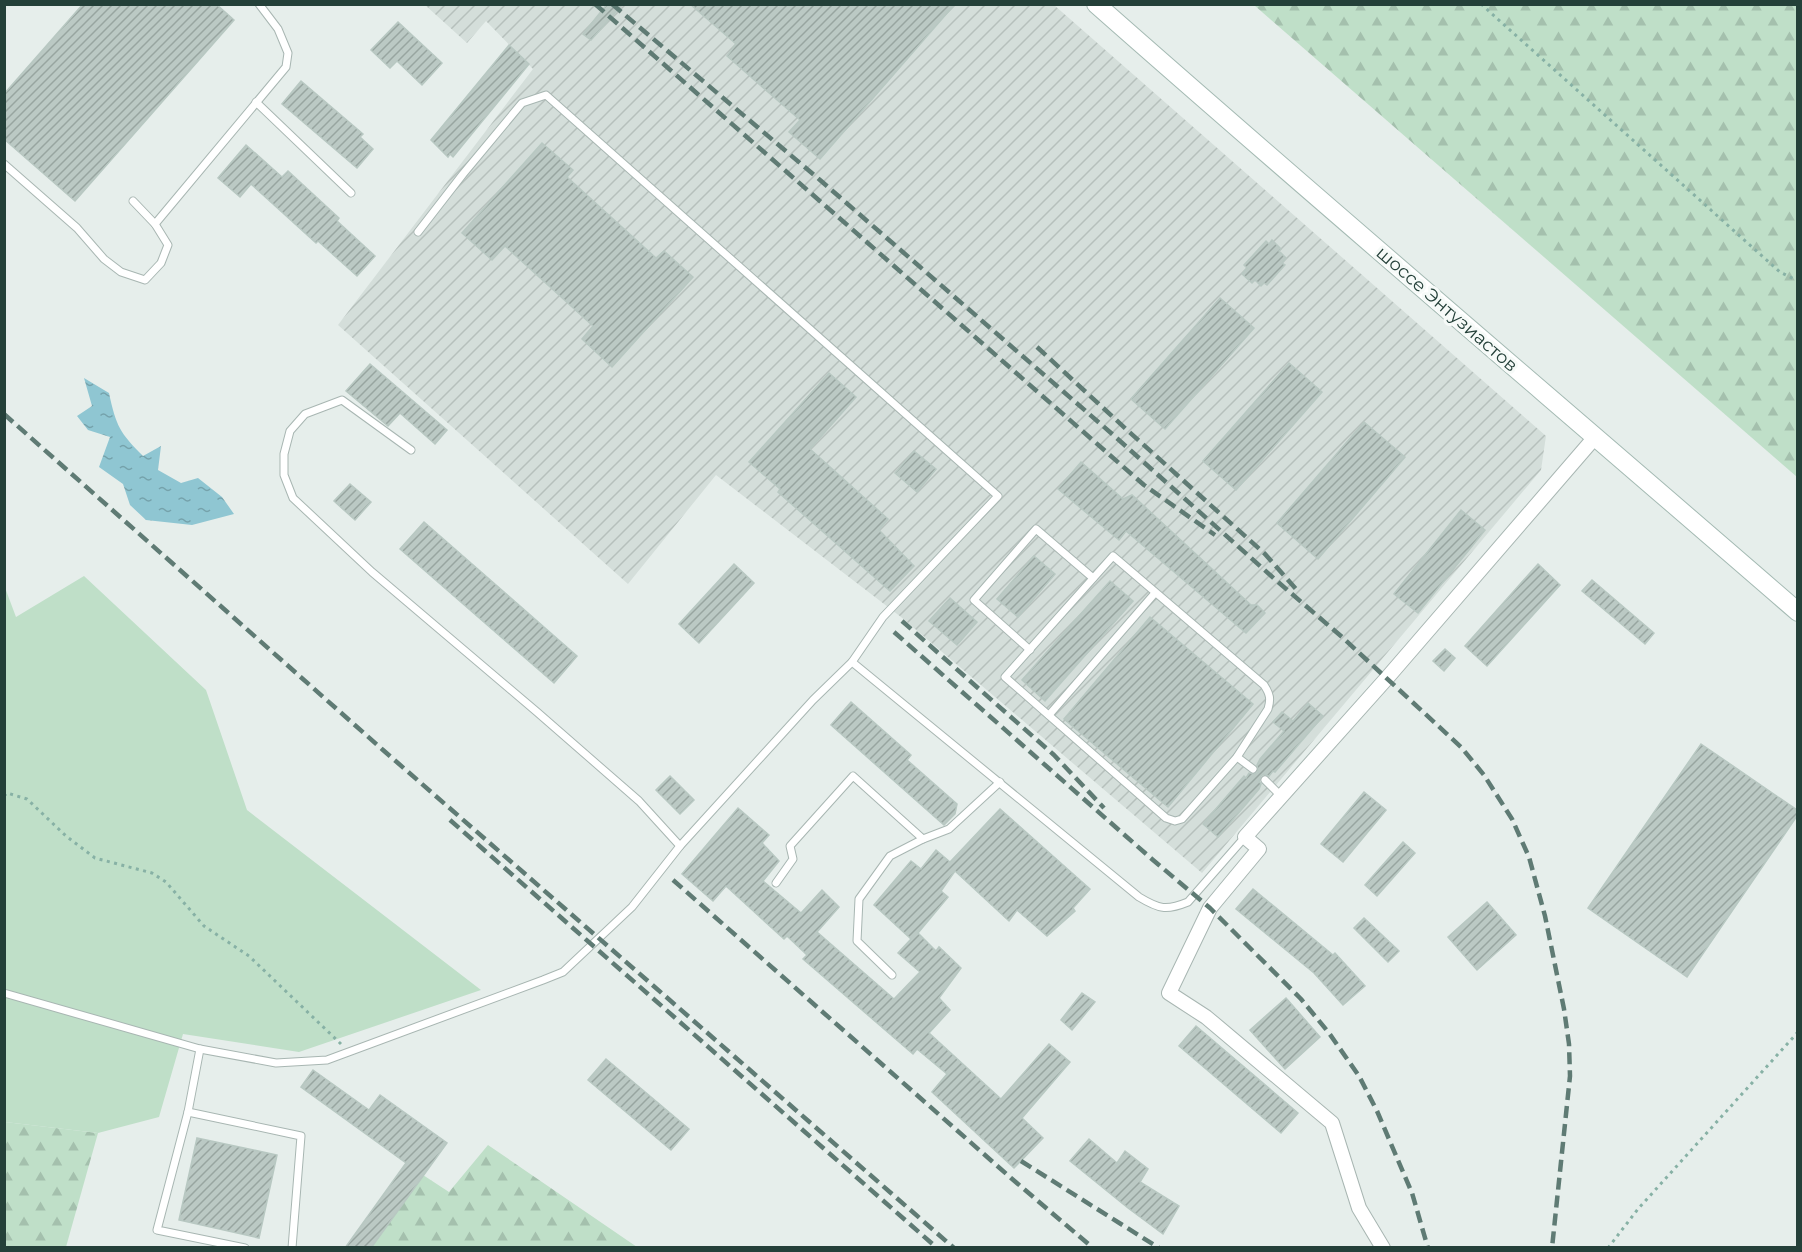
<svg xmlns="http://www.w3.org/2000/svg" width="1802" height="1252" viewBox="0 0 1802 1252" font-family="Montserrat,sans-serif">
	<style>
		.industrial { fill: url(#industrial-furrows) }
		.forest { fill: url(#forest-firs) }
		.garden { fill: #bfdfc8 }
		.water { fill: url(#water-ripples) }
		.building { fill: url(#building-hatch); stroke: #b8c8c2; stroke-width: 1.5 }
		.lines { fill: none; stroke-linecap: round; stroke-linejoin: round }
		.lane-casing { stroke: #a8b6b2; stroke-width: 9 }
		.street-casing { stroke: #a8b6b2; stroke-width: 16 }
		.secondary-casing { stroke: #a4bab3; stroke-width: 20 }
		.path { stroke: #87b1a5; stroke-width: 3; stroke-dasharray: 3 4.5; stroke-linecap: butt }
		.lane { stroke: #fff; stroke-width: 7 }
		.street { stroke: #fff; stroke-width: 14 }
		.secondary { stroke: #fff; stroke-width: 18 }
		.rail { stroke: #5f7b74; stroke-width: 4.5; stroke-dasharray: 12 6; stroke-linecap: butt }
		.labels { text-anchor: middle; stroke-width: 6; stroke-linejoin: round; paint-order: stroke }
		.street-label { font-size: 18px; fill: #244039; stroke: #f6faf8 }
	</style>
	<defs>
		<pattern id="industrial-furrows" width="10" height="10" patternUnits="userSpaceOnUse" patternTransform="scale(1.5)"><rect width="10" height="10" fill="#d4deda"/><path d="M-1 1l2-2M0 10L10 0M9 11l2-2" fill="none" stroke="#b6c0bc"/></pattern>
		<pattern id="forest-firs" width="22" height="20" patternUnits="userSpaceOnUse" patternTransform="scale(1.5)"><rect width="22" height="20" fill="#bfdfc8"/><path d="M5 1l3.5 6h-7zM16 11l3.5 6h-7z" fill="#a4c0ad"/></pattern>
		<pattern id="water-ripples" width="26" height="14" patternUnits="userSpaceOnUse" patternTransform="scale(1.5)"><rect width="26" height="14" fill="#8fc6d2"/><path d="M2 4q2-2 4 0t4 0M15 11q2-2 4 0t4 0" fill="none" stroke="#75a2ab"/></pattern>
		<pattern id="building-hatch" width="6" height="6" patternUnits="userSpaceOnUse" patternTransform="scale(1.5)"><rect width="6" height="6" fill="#bbc9c4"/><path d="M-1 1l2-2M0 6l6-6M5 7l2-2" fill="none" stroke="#98a5a0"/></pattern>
	</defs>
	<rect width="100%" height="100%" fill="#e6eeeb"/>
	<path class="industrial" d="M425,5H1054L1546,436L1541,470L1202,873L901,617L716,475L628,584L338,325L533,69L486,21L467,43Z"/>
	<g class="forest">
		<path d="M1254,5H1797V477Z"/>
		<path d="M5,1122L98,1133L66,1247H5Z"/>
		<path d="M488,1145L637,1247L371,1248L423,1175L449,1192Z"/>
	</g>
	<path class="garden" d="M84,576L206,690L247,810L481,990L299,1052L183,1034L159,1117L98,1133L5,1122L4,585L16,617Z"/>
	<path class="water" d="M84,378L109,393C116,426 120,433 143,456L161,446L158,470L181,483L198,478L222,497L234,514L192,525L146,520L130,505L123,484L99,467L110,437L88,430L77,416L92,406Z"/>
	<g class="building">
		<path d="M83,4H216L234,20L75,201L4,139V94Z"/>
		<path d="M607,4H623L591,40L583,34Z"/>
		<path d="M690,4H955L820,159L789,132L800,120L727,56L736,44Z"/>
		<path d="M398,22L442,63L422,85L397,61L390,68L371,50Z"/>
		<path d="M509,45L529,64L453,157L450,154L448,157L431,140Z"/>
		<path d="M301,81L363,134L360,137L373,149L357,168L282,104Z"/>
		<path d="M542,143L573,170L567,177L656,258L664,251L693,277L612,367L582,339L593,326L505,246L492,260L462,233Z"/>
		<path d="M246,145L282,177L288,171L339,218L337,221L375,256L357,276L318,241L316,243L251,184L240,197L218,178Z"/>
		<path d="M1272,240L1281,249L1279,251L1286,258L1282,263L1285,265L1267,285L1264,283L1261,286L1255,280L1252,283L1242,274L1247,268L1244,265L1266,241L1269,244Z"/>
		<path d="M1220,298L1254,328L1165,429L1131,399Z"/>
		<path d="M1289,363L1322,392L1236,490L1203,461Z"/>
		<path d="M370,364L447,430L435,444L400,413L388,426L346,391Z"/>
		<path d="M829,373L856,397L810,449L888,519L879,530L914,566L890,591L778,492L780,489L749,462Z"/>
		<path d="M1364,422L1405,457L1318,559L1277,523Z"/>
		<path d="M914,451L936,469L917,492L895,473Z"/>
		<path d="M1081,462L1123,499L1132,495L1251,605H1257L1265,613L1246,633L1126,531L1119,540L1058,489Z"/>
		<path d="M350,484L371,502L355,520L334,501Z"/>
		<path d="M1461,510L1485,530L1418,613L1394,594Z"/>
		<path d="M424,522L577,656L554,683L400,549Z"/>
		<path d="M1034,556L1055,574L1018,617L997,599Z"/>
		<path d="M734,564L754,583L699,643L679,624Z"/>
		<path d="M1538,564L1560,585L1487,666L1465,646Z"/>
		<path d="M1592,580L1654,633L1645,644L1582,591Z"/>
		<path d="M1110,581L1133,601L1045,701L1022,680Z"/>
		<path d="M950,598L977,622L957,645L929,621Z"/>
		<path d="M1150,617L1253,704L1168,807L1064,719Z"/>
		<path d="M1445,649L1455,658L1444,671L1433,661Z"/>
		<path d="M851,702L911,755L907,760L957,804L955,814L944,825L831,725Z"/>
		<path d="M1308,703L1323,716L1275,772L1273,771L1269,776L1264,774L1261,776L1259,781L1261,784L1259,789L1218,837L1203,824L1244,776L1246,778L1249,773L1255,774L1258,772L1257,765L1260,759L1284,731L1273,722L1282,712L1293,721Z"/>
		<path d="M1701,744L1797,810V816L1687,977L1588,908Z"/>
		<path d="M670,776L694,800L680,814L656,790Z"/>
		<path d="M1364,792L1386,810L1343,862L1321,844Z"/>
		<path d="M738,808L769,835L762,843L779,861L763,881L801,913L822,890L839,907L817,932L894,999L920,972L898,953L911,939L874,905L911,861L921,869L936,850L950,862L1000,809L1090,889L1073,908L1075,911L1047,936L1017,910L1009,921L955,871L941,891L948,897L918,933L936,951L939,947L961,968L939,998L950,1010L929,1033L1001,1099L1049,1044L1070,1062L1022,1118L1043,1138L1014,1168L932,1092L947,1074L917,1049L913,1054L803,959L807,955L787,936L784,939L726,886L713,901L682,874Z"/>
		<path d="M1403,842L1415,853L1377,896L1365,885Z"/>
		<path d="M1253,889L1333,955L1335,953L1365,986L1343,1005L1314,973L1236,909Z"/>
		<path d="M1487,902L1516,935L1477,970L1448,937Z"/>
		<path d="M1364,918L1399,951L1388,962L1354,928Z"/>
		<path d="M1082,993L1095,1002L1072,1030L1061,1020Z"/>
		<path d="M1286,998L1320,1037L1285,1069L1250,1030Z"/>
		<path d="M1196,1026L1298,1113L1281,1133L1179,1046Z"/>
		<path d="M606,1059L689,1129L671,1150L588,1080Z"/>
		<path d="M313,1070L369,1110L380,1095L447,1143L371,1248H345L406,1163L301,1087Z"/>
		<path d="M197,1138L277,1155L259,1238L179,1220Z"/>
		<path d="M1089,1139L1117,1163L1125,1151L1148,1169L1140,1182L1179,1206L1163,1234L1128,1208L1070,1161Z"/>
	</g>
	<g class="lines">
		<g class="lane-casing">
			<g id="lane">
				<path d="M256,102L351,193"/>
				<path d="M4,164L77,228L104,259L121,272L145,280L161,263L168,245L155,224"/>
				<path d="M133,201L155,224L286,67L288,53L278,29L259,4"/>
				<path d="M418,232L463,174L522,103L546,95L998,496L883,617L852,662"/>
				<path d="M411,450L342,400L305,414L290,431L284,454V475L293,498L372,572L537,712L639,801L680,846"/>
				<path d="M1113,556L1264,685C1270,694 1271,699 1268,709L1237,757L1182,819L1175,821L1166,818L1005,677Z"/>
				<path d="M1030,650L974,600L1036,529L1093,578"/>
				<path d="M1049,715L1155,593"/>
				<path d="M1237,757L1253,769"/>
				<path d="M1265,780L1281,796"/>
				<path d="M776,883L793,859L790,846L853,776L923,839L949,829L1000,782"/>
				<path d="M892,975L857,941L859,899L890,856L923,839"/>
				<path d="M4,993L200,1049L276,1063L327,1060L543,980L563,972L632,907L680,846L813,700L852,662L1139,897C1159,909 1166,911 1188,902L1245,837"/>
				<path d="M200,1049L188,1112L157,1230L245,1248"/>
				<path d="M188,1112L301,1136L292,1248"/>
			</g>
		</g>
		<g class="street-casing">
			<path id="street" d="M1383,1248L1359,1208L1332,1123L1206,1017L1169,993L1210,908L1259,849L1245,837L1387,678L1596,436"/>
		</g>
		<g class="secondary-casing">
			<path id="secondary" d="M1096,4C1328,209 1564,409 1798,612"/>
		</g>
		<g class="path">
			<path d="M1481,4L1780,272L1798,281"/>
			<path d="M4,796L7,793L27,799L66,836L95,858L152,873L166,882L204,926L249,956L341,1044"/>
			<path d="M1608,1248L1638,1209L1798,1032"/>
		</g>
		<use href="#lane" class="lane"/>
		<use href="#street" class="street"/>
		<use href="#secondary" class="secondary"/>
		<g class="rail">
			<path d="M595,4L1144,485L1215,535"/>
			<path d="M612,4L820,180L1111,433L1278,582L1342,637L1461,747L1484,775L1512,819L1529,857L1545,916L1564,1009L1569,1044L1570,1076L1552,1248"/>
			<path d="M1037,347L1126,429L1265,554L1296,589"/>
			<path d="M4,414L383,750L954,1248"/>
			<path d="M902,621L1054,755L1104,808"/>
			<path d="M894,632L1153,860L1210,908L1301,999L1329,1033L1359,1076L1377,1111L1412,1193L1428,1248"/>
			<path d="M450,820L937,1248"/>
			<path d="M673,880L1011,1178L1093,1248"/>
			<path d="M1021,1161L1159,1248"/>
		</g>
	</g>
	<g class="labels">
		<g class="street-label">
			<text transform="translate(1447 309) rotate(41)" y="6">шоссе Энтузиастов</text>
		</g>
	</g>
	<rect width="1802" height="1252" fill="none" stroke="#244039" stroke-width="12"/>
</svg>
